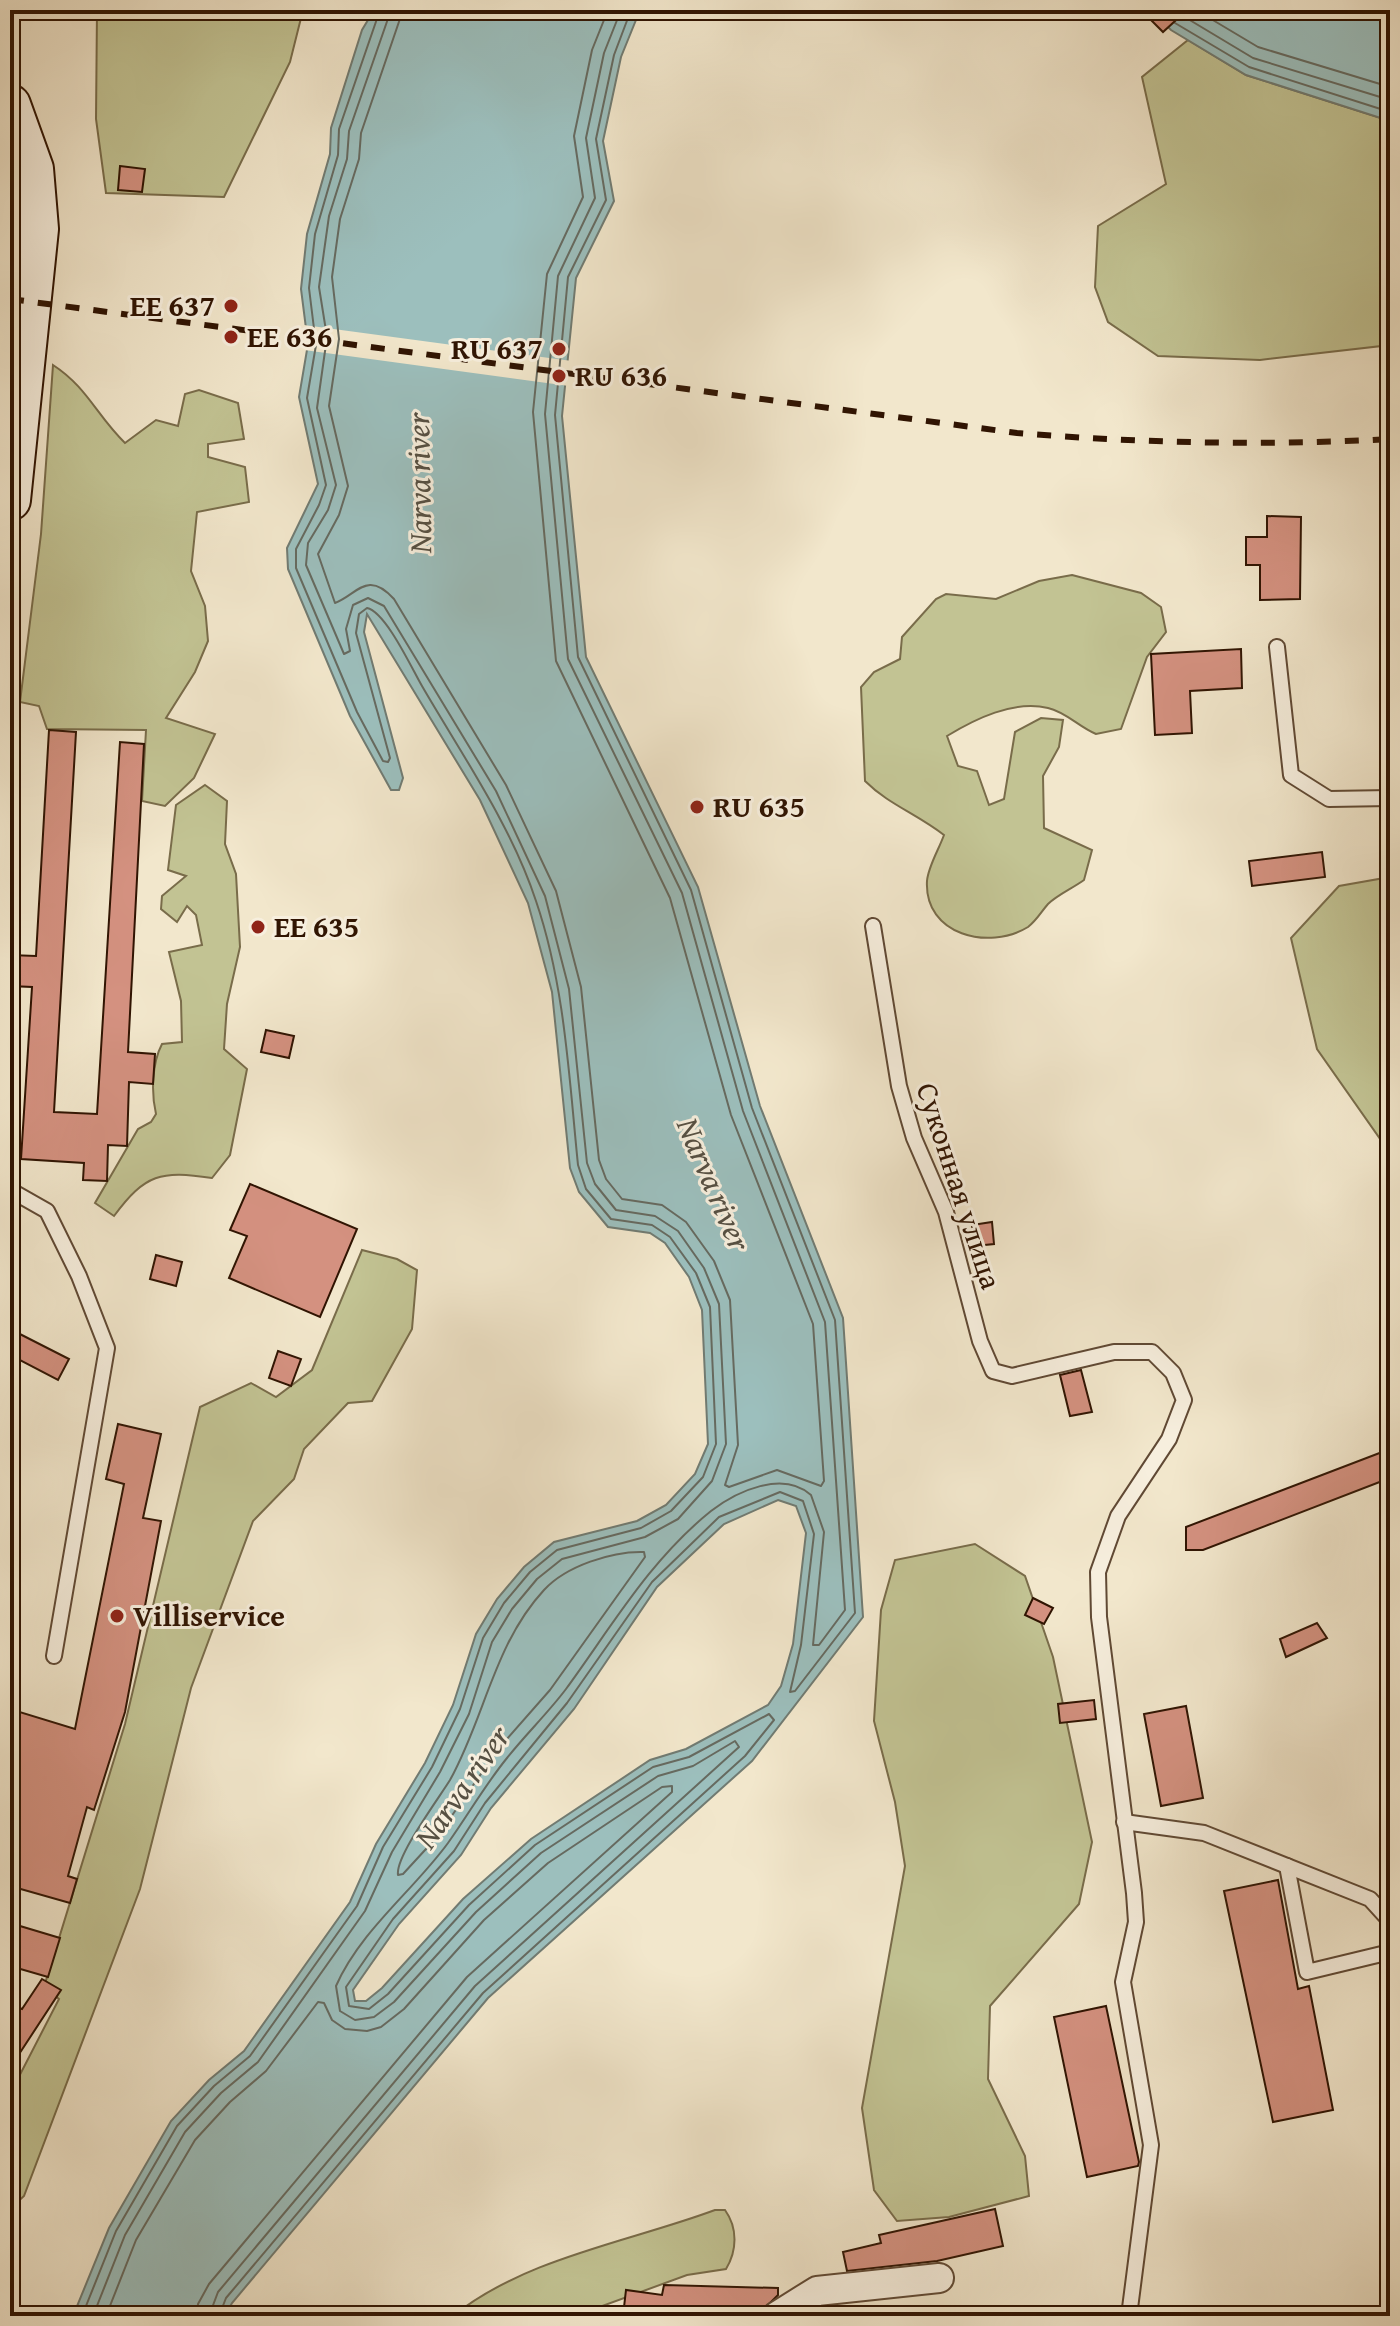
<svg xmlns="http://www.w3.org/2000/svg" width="1400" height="2326" viewBox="0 0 1400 2326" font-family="'Gentium Book Plus',serif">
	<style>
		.green { fill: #c2c393; stroke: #796c4a; stroke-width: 2 }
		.water { fill: #9cbfbd; stroke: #717b72; stroke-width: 2; fill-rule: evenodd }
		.pier { fill: #f2e7cc }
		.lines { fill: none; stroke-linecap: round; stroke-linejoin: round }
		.shore { stroke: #666a60; stroke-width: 2 }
		.building { fill: #d49180; stroke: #301402; stroke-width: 2 }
		.lane-casing { stroke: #604934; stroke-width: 18 }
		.street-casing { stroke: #604934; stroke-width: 32 }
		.secondary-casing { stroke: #301402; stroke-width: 44 }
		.lane { stroke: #f7efde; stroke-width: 14 }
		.street { stroke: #f7efde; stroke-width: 28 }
		.secondary { stroke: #f7efde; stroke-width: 40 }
		.rail { stroke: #301402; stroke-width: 6; stroke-dasharray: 14 14; stroke-linecap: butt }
		.poi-dot { fill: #8f2418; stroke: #f7efde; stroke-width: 3 }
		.labels { text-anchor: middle; stroke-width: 6; stroke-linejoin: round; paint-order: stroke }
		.poi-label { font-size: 30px; font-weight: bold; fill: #301402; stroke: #f7efde; text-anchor: start }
		.street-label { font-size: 30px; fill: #301402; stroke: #f7efde }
		.water-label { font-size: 32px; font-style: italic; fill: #565043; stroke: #f7efde }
	</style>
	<rect width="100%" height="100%" fill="#f2e7cc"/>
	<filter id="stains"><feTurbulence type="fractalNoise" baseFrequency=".0025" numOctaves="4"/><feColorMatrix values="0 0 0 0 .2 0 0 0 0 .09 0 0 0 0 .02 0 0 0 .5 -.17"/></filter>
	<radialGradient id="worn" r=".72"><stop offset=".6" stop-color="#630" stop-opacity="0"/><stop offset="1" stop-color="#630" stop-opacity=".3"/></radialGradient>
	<g class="green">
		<path d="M97,10H303L290,62L224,197L106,193L96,119Z"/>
		<path d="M1188,40L1246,75L1390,121V345L1260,360L1158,356L1108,322L1095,287L1098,226L1166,184L1142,77Z"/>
		<path d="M53,365C87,387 97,416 125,443L156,420L178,426L185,394L199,390L238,403L244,439L208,444V457L245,467L249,502L197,512L191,571L205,606L208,641L195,672L166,718L215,734L194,778L165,806L142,801L146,730L47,729L39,706L20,702L41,534Z"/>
		<path d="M1072,575L1141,593L1161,607L1166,632L1147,657L1121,729L1096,734C1079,727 1066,712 1048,708C1013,700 975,719 947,736L958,766L977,771L989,805L1004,799L1015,732L1041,718L1063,720L1059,747L1043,776L1044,828L1092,850L1084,880C1073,888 1057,895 1048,904C1041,912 1037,920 1028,927C989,951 924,935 927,881C928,867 939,849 944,835C917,814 888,804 865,781L861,687L874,672L900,659L902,637L936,599L946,594L996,599L1039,581Z"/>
		<path d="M205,785L227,801L225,844L236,874L240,947L227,1004L224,1049L247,1069L230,1155L212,1178C161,1170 145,1174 114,1216L95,1203L138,1129L151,1122L156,1114C151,1093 152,1063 162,1044L182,1042L181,1001L169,952L202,945L196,915L187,906L177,922L161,909L162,896L186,876L168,870L176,805Z"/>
		<path d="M1390,877V1153L1317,1049L1291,938L1339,886Z"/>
		<path d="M362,1250L397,1259L417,1270L412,1329L372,1401L348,1403L304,1449L294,1479L253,1521L191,1688L140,1889L24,2196L10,2209V2094L59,1999L44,1987L125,1724L200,1407L251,1383L276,1397L312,1370Z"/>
		<path d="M975,1544L1025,1576L1053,1657L1092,1842L1079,1904L990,2006L988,2079L1025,2156L1029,2196L949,2217L897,2221L874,2190L862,2108L905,1866L895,1802L874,1721L881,1610L895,1560Z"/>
		<path d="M715,2210H725C738,2228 737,2251 726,2269L687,2275L575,2316H453C525,2258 629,2242 715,2210Z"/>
	</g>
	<g class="water">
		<path d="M374,10H640L621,57L603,141L614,201L576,278L562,416L586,657L698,887L760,1106L843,1318L863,1617L752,1761L488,1998L232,2303L225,2316H73L109,2228L171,2121L209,2080L244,2051L350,1902L376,1844L425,1763L453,1705L476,1634L497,1599L524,1567L554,1542L637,1521L666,1505L695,1474L708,1444L702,1310L689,1277L665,1243L650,1233L608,1227L579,1192L570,1168L552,992L528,903L480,800L367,614L364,632L403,778L399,790H391L350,716L288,569L287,548L318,484L299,397L308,344L301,289L307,234L330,154L331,128L362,30ZM778,1500L796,1506L806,1533L793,1644L781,1686L768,1705L686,1749L650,1760L531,1839L463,1899L382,1988L366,2001H355L353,1990L399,1924L461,1855L491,1808L574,1709L657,1587L724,1524Z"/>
		<path d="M1150,10H1390V121L1246,75L1171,30Z"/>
	</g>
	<path class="pier" d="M304,325L572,361L569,386L304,350Z"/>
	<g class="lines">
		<g class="shore">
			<path d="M403,10L361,133L359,159L340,219L332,277L339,339L329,406L348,486L339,515L318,554L335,603C357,595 367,569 394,599L506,785L556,891L581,987L599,1160L606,1179L622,1199L662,1205L686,1222L714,1261L730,1300L738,1445L725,1485L729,1487L777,1470L821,1486L824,1481L813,1324L731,1115L670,898L556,661L533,412L547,274L583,197L574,136L592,50L608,10"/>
			<path d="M1196,10L1258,47L1390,87"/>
			<path d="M1183,16L1253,58L1390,100"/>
			<path d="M1175,23L1249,67L1390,112"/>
			<path d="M644,1552L645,1557L550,1690L499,1748L437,1837L403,1874L398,1875C395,1857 439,1798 450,1780C485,1717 494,1644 544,1590C566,1566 612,1551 644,1552Z"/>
			<path d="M82,2316L116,2231L177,2126L214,2086L250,2056L357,1906L383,1847L432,1767L460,1709L483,1638L504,1603L530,1572L557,1550L641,1528L671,1511L703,1477L716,1444L710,1307L696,1273L670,1237L652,1225L611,1219L586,1189L578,1165C569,1077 565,986 536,901C511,825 462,755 422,686C412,669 386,612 367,608L359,614L356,633L390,758L388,762L383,761L357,712L296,568V549L319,505L326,485L307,398L316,345L309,288L315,234L338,155L339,129L380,10"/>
			<path d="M93,2316L125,2235L185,2132L221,2093L258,2062L365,1911L392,1852L440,1772L469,1714L492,1642L512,1609L537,1579L562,1559L645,1537L678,1519L712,1481L726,1444L719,1304L704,1268L678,1231L655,1216L616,1210L595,1184L587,1163L569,989L545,896L496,791L384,606L368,598L353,605L346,629L350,651L344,654L306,565L308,543L328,510L336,485L317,408L327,337L319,287L329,216L347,159L349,131L391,10"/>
			<path d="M106,2316L136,2240L195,2140L230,2102L266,2071L318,2002L324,2003L332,2020L345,2029L367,2031L381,2027L404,2009L484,1920L548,1863L662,1787L672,1786V1792L467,1977L209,2284L198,2304L197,2316"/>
			<path d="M209,2316L218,2292L475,1986L739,1747L735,1741L693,1766L658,1776L541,1853L476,1912L394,2002L374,2017L355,2020L340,2011L336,1986C361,1930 413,1891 448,1843C468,1815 485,1785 507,1758C526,1734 548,1713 566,1689C612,1626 650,1560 711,1511C737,1491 783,1470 811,1495L824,1532L813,1645H819L845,1610L825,1322L743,1111L682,893L568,659L545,414L558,276L595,198L586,138L604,53L621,10"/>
			<path d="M219,2316L226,2298L483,1993L745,1756L774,1720L769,1714L689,1757L653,1767L535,1845L469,1905L388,1994L369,2009L349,2006L346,1987L393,1919L454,1851L485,1803L567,1703L652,1582L719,1517L780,1492L803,1501L814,1534L801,1645L790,1692L795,1691L855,1613L835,1320L752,1108L691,890L578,657L555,415L568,277L606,200L596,139L614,55L631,10"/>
		</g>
	</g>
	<g class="building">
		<path d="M1141,10H1187L1163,32Z"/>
		<path d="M120,166L145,169L142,192L118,190Z"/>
		<path d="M1267,516L1301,517L1300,599L1260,600V565H1246V537H1267Z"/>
		<path d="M1241,649L1242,688L1190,691L1192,733L1155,735L1151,654Z"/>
		<path d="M49,730L76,732L54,1112L97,1114L120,742L144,744L128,1052L155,1054L153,1084L129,1082L127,1146L108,1145L107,1181L83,1180L84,1163L21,1159L32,987L10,986V955L36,956Z"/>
		<path d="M1322,852L1325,877L1252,886L1249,861Z"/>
		<path d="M266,1030L294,1036L289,1058L261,1052Z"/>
		<path d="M250,1184L357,1229L320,1317L229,1278L247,1236L230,1230Z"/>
		<path d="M992,1222L994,1244L975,1246L972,1225Z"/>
		<path d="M156,1255L182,1262L176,1286L150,1279Z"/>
		<path d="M10,1329L69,1359L58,1380L10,1355Z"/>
		<path d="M278,1351L301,1359L291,1386L269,1378Z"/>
		<path d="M1081,1370L1092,1412L1070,1416L1060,1375Z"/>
		<path d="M118,1424L161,1434L143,1518L161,1521L125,1712L94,1810L87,1807L68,1876L77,1879L70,1903L10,1886V1709L75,1729L124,1484L106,1479Z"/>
		<path d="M1390,1449V1478L1203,1550H1186V1527Z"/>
		<path d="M1033,1598L1053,1608L1044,1624L1025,1615Z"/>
		<path d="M1317,1623L1327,1638L1286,1657L1280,1639Z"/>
		<path d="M1094,1700L1096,1719L1060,1723L1058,1704Z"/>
		<path d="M1186,1706L1203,1798L1161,1806L1144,1714Z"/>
		<path d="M1278,1880L1298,1989L1309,1986L1333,2110L1273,2122L1224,1891Z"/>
		<path d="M10,1923L60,1938L48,1977L10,1966Z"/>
		<path d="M42,1979L61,1990L10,2068V2005L22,2009Z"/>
		<path d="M1106,2006L1139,2162L1138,2166L1087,2177L1054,2017Z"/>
		<path d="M995,2209L1003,2246L937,2261L847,2271L843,2252L881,2243L879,2235Z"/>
		<path d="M664,2285L778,2288V2295L761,2312L623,2316L626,2290L662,2295Z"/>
	</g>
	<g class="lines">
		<g class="lane-casing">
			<g id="lane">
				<path d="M1277,647L1291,775L1329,799L1390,798"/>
				<path d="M873,926L899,1086L914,1138L946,1212L980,1341L993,1371L1012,1376L1114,1352H1152L1173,1373L1184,1400L1169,1439L1118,1516L1098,1572L1099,1617L1134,1893L1136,1922L1123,1982L1151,2145L1129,2316"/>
				<path d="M10,1190L47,1211L79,1276L107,1348L54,1656"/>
				<path d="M1124,1822L1204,1833L1370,1899L1390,1921"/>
				<path d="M1287,1866L1307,1972L1390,1952"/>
			</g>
		</g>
		<g class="street-casing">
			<path id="street" d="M777,2316L817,2291L939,2278"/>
		</g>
		<g class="secondary-casing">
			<path id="secondary" d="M10,105L33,169L38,229L10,500"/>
		</g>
		<use href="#lane" class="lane"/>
		<use href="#street" class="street"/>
		<use href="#secondary" class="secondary"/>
		<path class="rail" d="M10,299L1017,433C1142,443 1265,446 1390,439"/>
	</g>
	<g class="poi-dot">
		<circle cx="231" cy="306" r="8"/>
		<circle cx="231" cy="337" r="8"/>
		<circle cx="559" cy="349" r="8"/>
		<circle cx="559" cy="376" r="8"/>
		<circle cx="697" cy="807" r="8"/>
		<circle cx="258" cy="927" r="8"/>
		<circle cx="117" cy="1616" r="8"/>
	</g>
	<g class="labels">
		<g class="poi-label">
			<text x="215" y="316" text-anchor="end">EE 637</text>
			<text x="247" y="347">EE 636</text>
			<text x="543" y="359" text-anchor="end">RU 637</text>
			<text x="575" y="386">RU 636</text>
			<text x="713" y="817">RU 635</text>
			<text x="274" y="937">EE 635</text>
			<text x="133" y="1626">Villiservice</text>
		</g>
		<g class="street-label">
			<text transform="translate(959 1186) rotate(72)" y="10">Суконная улица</text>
		</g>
		<g class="water-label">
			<text transform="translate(419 483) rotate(-91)" y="11">Narva river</text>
			<text transform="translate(714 1184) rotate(67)" y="11">Narva river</text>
			<text transform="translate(462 1787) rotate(-55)" y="11">Narva river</text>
		</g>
	</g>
	<rect width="1400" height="2326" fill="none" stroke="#f2e7cc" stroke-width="40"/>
	<rect x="12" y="12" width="1376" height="2302" fill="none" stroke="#301402" stroke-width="4"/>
	<rect x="20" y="20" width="1360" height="2286" fill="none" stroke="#301402" stroke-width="2"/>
	<rect width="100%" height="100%" filter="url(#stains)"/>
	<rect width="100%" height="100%" fill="url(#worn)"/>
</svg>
